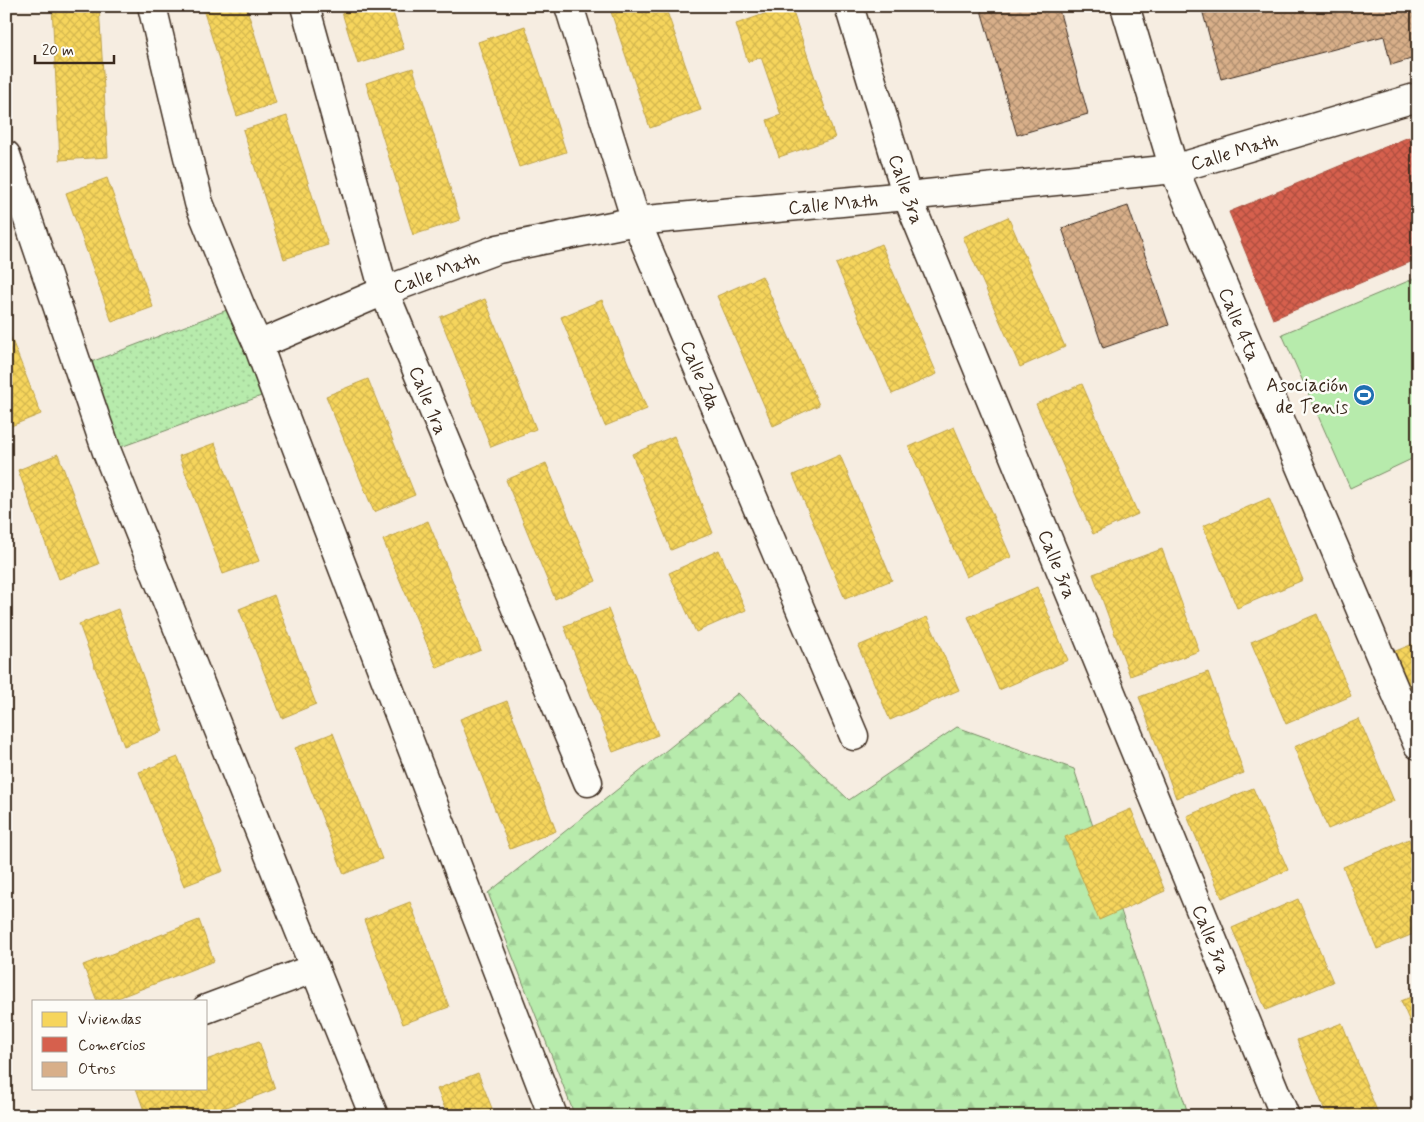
<svg xmlns="http://www.w3.org/2000/svg" width="1424" height="1122" viewBox="0 0 1424 1122" font-family="Mynerve,sans-serif">
	<style>
		.forest { fill: url(#forest-firs); stroke: #798a65 }
		.park { fill: url(#park-dots); stroke: #798a65 }
		.pitch { fill: #b7ebac; stroke: #798a65 }
		.homes { fill: url(#homes-cross-hatch); stroke: #bea249 }
		.shops { fill: url(#shops-cross-hatch); stroke: #a8503f }
		.building { fill: url(#building-cross-hatch); stroke: #3b2a1e }
		.lines { fill: none; stroke-linecap: round; stroke-linejoin: round }
		.minor-casing { stroke: #3b2a1e; stroke-width: 31 }
		.minor { stroke: #fdfcf7; stroke-width: 28 }
		.labels { text-anchor: middle; stroke-width: 5; stroke-linejoin: round; paint-order: stroke }
		.street-label { font-size: 19px; fill: #3b2a1e; stroke: #fdfcf7 }
		.poi-label { font-size: 19px; fill: #3b2a1e; stroke: #fdfcf7; text-anchor: end }
	</style>
	<defs>
		<pattern id="forest-firs" width="22" height="20" patternUnits="userSpaceOnUse" patternTransform="scale(1.25)"><rect width="22" height="20" fill="#b7ebac"/><path d="M5 1l3.5 6h-7zM16 11l3.5 6h-7z" fill="#9eca94"/></pattern>
		<pattern id="park-dots" width="8" height="8" patternUnits="userSpaceOnUse" patternTransform="scale(1.25)"><rect width="8" height="8" fill="#b7ebac"/><path d="M2 2h.1M6 6h.1" fill="none" stroke="#9eca94" stroke-width="1.8" stroke-linecap="round"/></pattern>
		<pattern id="homes-cross-hatch" width="8" height="8" patternUnits="userSpaceOnUse" patternTransform="scale(1.25)"><rect width="8" height="8" fill="#f6d55c"/><path d="M0 0l8 8M0 8l8-8" fill="none" stroke="#d4b750"/></pattern>
		<pattern id="shops-cross-hatch" width="8" height="8" patternUnits="userSpaceOnUse" patternTransform="scale(1.25)"><rect width="8" height="8" fill="#d6604d"/><path d="M0 0l8 8M0 8l8-8" fill="none" stroke="#af4f3f"/></pattern>
		<pattern id="building-cross-hatch" width="8" height="8" patternUnits="userSpaceOnUse" patternTransform="scale(1.25)"><rect width="8" height="8" fill="#d8af89"/><path d="M0 0l8 8M0 8l8-8" fill="none" stroke="#b08f6f"/></pattern>
	</defs>
	<rect width="100%" height="100%" fill="#f6ede1"/>
	<filter id="ink" filterUnits="userSpaceOnUse"><feTurbulence type="fractalNoise" baseFrequency=".02" numOctaves="2"/><feDisplacementMap in="SourceGraphic" scale="10" xChannelSelector="R" yChannelSelector="G"/><feConvolveMatrix kernelMatrix="1 2 1 2 8 2 1 2 1" color-interpolation-filters="sRGB"/></filter>
	<g filter="url(#ink)">
		<path class="forest" d="M738,693L849,800L957,727L1074,769L1189,1116H575L488,893Z"/>
		<path class="park" d="M240,305L275,391L107,452L78,367Z"/>
		<path class="pitch" d="M1418,277V456L1350,488L1282,334Z"/>
		<g class="homes">
			<path d="M52,6H99L108,157L60,160Z"/>
			<path d="M202,6H246L276,103L237,116Z"/>
			<path d="M340,6H391L404,49L358,64Z"/>
			<path d="M609,6H665L701,110L650,128Z"/>
			<path d="M787,6H791L835,138L779,157L767,120L781,115L761,57L748,62L736,24Z"/>
			<path d="M525,26L566,152L519,167L478,42Z"/>
			<path d="M413,68L460,220L413,235L366,83Z"/>
			<path d="M287,116L328,245L284,259L243,130Z"/>
			<path d="M107,178L153,307L112,322L66,193Z"/>
			<path d="M1008,217L1065,347L1020,367L963,237Z"/>
			<path d="M881,244L937,374L892,394L836,264Z"/>
			<path d="M762,276L819,405L773,426L717,296Z"/>
			<path d="M485,299L536,429L491,447L440,317Z"/>
			<path d="M602,300L647,409L605,426L561,317Z"/>
			<path d="M6,325L41,414L6,428Z"/>
			<path d="M368,379L415,495L374,512L326,396Z"/>
			<path d="M1082,384L1138,514L1093,534L1036,404Z"/>
			<path d="M954,427L1011,557L966,577L909,447Z"/>
			<path d="M674,436L713,533L671,550L632,454Z"/>
			<path d="M215,443L259,561L223,574L179,456Z"/>
			<path d="M58,454L99,564L59,579L18,470Z"/>
			<path d="M840,455L892,580L845,599L793,475Z"/>
			<path d="M546,463L596,581L555,599L506,480Z"/>
			<path d="M1269,498L1303,580L1237,608L1203,526Z"/>
			<path d="M428,521L481,650L437,668L383,540Z"/>
			<path d="M1162,549L1199,651L1130,676L1093,574Z"/>
			<path d="M719,550L746,610L696,632L669,573Z"/>
			<path d="M1037,587L1068,660L999,690L968,617Z"/>
			<path d="M274,595L316,704L282,718L239,609Z"/>
			<path d="M118,609L163,731L124,746L79,624Z"/>
			<path d="M608,609L658,735L613,752L564,626Z"/>
			<path d="M1317,614L1351,696L1286,724L1251,642Z"/>
			<path d="M927,617L959,690L890,720L858,646Z"/>
			<path d="M1418,642V712L1393,652Z"/>
			<path d="M1208,672L1244,773L1176,798L1139,697Z"/>
			<path d="M507,701L556,831L510,849L460,719Z"/>
			<path d="M1359,719L1394,801L1328,829L1294,747Z"/>
			<path d="M333,733L382,859L344,874L295,748Z"/>
			<path d="M178,757L223,871L184,886L139,772Z"/>
			<path d="M1253,788L1288,870L1222,898L1187,816Z"/>
			<path d="M1131,809L1165,891L1099,920L1065,837Z"/>
			<path d="M1409,839L1418,860V932L1377,949L1343,867Z"/>
			<path d="M1298,899L1333,982L1266,1010L1232,928Z"/>
			<path d="M410,902L449,1007L403,1024L364,920Z"/>
			<path d="M199,920L214,961L110,1001H97L83,965Z"/>
			<path d="M1418,994V1041L1401,1001Z"/>
			<path d="M1342,1023L1379,1116H1327L1297,1040Z"/>
			<path d="M259,1041L275,1089L203,1116H146L136,1088H206V1060Z"/>
			<path d="M478,1073L495,1116H448L437,1089Z"/>
		</g>
		<path class="shops" d="M1409,137L1418,157V259L1273,319L1229,212Z"/>
		<g class="building">
			<path d="M994,6H1058L1088,114L1017,135L981,10Z"/>
			<path d="M1201,6H1418V57L1391,65L1384,36L1221,79Z"/>
			<path d="M1128,206L1169,325L1103,348L1062,228Z"/>
		</g>
		<g class="lines">
			<g class="minor-casing">
				<g id="minor">
					<path d="M152,6L199,203L240,305L258,345L275,391L553,1116"/>
					<path d="M305,6L384,291L588,782"/>
					<path d="M569,6L636,221L854,736"/>
					<path d="M849,6L907,196L1285,1116"/>
					<path d="M1125,6L1174,169L1418,745"/>
					<path d="M6,155L107,452L374,1116"/>
					<path d="M258,345L384,291L498,249L636,221L907,196L1174,169L1418,97"/>
					<path d="M206,1009L315,968"/>
				</g>
			</g>
			<use href="#minor" class="minor"/>
		</g>
	</g>
	<defs>
		<g id="stadium-disc" transform="scale(1.125)"><circle r="9.5" fill="#1f6fb2" stroke="#fdfcf7"/><path d="M0-5a6.5 5 0 1 0 0 10a6.5 5 0 1 0 0-10ZM-3.5-1.8h7v3.6h-7Z" fill="#fff"/></g>
	</defs>
	<g fill-rule="evenodd">
		<use href="#stadium-disc" x="1364" y="395"/>
	</g>
	<g class="labels">
		<g class="street-label">
			<text transform="translate(1234 151) rotate(-16)" y="7">Calle Math</text>
			<text transform="translate(907 189) rotate(71)" y="7">Calle 3ra</text>
			<text transform="translate(833 203) rotate(-5)" y="7">Calle Math</text>
			<text transform="translate(436 272) rotate(-20)" y="7">Calle Math</text>
			<text transform="translate(1240 324) rotate(67)" y="7">Calle 4ta</text>
			<text transform="translate(701 375) rotate(67)" y="7">Calle 2da</text>
			<text transform="translate(429 400) rotate(68)" y="7">Calle 1ra</text>
			<text transform="translate(1058 564) rotate(68)" y="7">Calle 3ra</text>
			<text transform="translate(1212 939) rotate(68)" y="7">Calle 3ra</text>
		</g>
		<g class="poi-label">
			<text x="1348" y="391">Asociación<tspan x="1348" dy="22">de Tenis</tspan></text>
		</g>
	</g>
	<rect width="1424" height="1122" fill="none" stroke="#fdfcf7" stroke-width="25"/>
	<rect x="12" y="12" width="1399" height="1097" fill="none" stroke="#3b2a1e" stroke-width="2" filter="url(#ink)"/>
	<rect x="32" y="1000" width="175" height="90" fill="#fdfcf7" stroke="#afa8a0"/>
	<rect x="42" y="1012" width="25" height="15" fill="#f6d55c" stroke="#afa8a0"/>
	<text x="78" y="1024" font-size="15" fill="#3b2a1e">Viviendas</text>
	<rect x="42" y="1037" width="25" height="15" fill="#d6604d" stroke="#afa8a0"/>
	<text x="78" y="1050" font-size="15" fill="#3b2a1e">Comercios</text>
	<rect x="42" y="1062" width="25" height="15" fill="#d8af89" stroke="#afa8a0"/>
	<text x="78" y="1074" font-size="15" fill="#3b2a1e">Otros</text>
	<path d="M35 55v8h79v-8" fill="none" stroke="#3b2a1e" stroke-width="2.5"/>
	<text x="42" y="55" font-size="15" fill="#3b2a1e" stroke="#fdfcf7" stroke-width="4" paint-order="stroke">20 m</text>
</svg>
